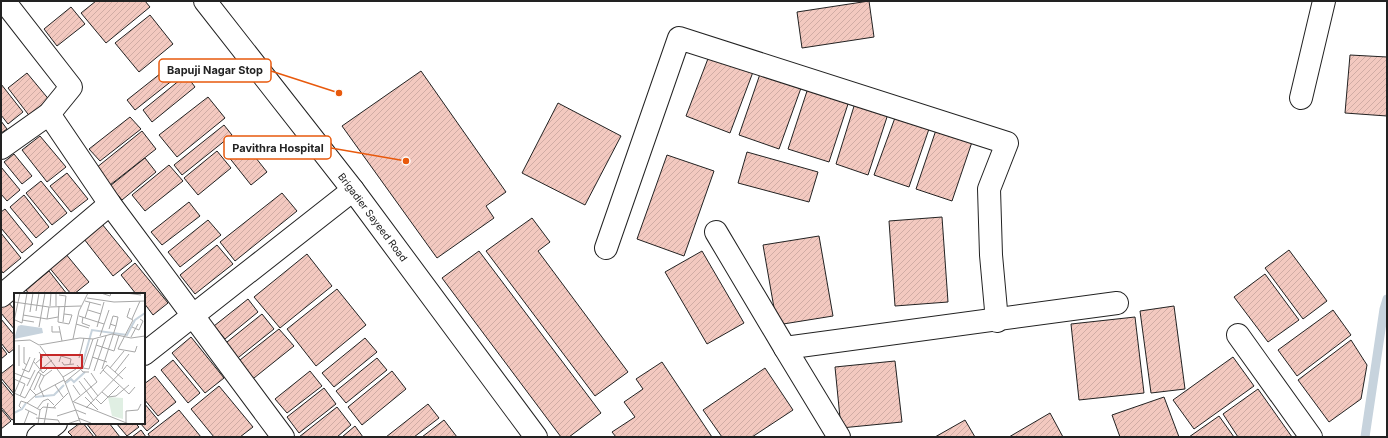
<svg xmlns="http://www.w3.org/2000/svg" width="1388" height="438" viewBox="0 0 1388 438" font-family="Inter,sans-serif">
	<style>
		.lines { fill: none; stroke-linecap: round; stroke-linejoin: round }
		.stream { stroke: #c7d3dd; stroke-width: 9 }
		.building { fill: url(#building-hatch); stroke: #222 }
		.street-casing { stroke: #222; stroke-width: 24 }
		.secondary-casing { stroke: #222; stroke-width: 24 }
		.street { stroke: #fff; stroke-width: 22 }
		.secondary { stroke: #fff; stroke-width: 22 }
		.labels { text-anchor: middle; stroke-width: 3; stroke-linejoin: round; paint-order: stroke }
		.street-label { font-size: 10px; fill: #222; stroke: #fff }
		.inset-river { fill: none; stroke: #c7d3dd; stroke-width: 2 }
		.inset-road { fill: none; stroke: #a7a7a7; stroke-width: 1 }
		.view { fill: #c62828; fill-opacity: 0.15; stroke: #c62828; stroke-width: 2 }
		.inset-edge { fill: none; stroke: #222; stroke-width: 2 }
		.leader { fill: none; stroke: #e8590c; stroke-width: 1.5 }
		.callout-dot { fill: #e8590c; stroke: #fff; stroke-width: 1.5 }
		.callout { fill: #fff; stroke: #e8590c; stroke-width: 1.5 }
		.callout-label { font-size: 11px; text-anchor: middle; font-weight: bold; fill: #222 }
	</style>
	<defs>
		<pattern id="building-hatch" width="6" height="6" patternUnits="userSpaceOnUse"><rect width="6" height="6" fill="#f3c9c0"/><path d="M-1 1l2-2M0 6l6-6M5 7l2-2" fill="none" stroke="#d0aca5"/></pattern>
	</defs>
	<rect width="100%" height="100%" fill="#fff"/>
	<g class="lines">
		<path class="stream" d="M1365,437L1384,309L1387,299"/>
	</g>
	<g class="building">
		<path d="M96,1H145L150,7L106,43L81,13Z"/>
		<path d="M869,1L874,37L802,48L797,12Z"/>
		<path d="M71,7L85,24L57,46L44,29Z"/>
		<path d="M150,15L173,44L139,72L115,43Z"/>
		<path d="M1350,55L1387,57V116L1345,113Z"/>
		<path d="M709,56L753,72L730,133L686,116Z"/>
		<path d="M175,62L183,72L135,110L127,100Z"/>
		<path d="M421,71L506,192L486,206L494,218L437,258L342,126Z"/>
		<path d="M27,73L51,102L31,118L8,88Z"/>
		<path d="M760,74L801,88L779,149L739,135Z"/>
		<path d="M186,75L195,87L152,122L143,110Z"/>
		<path d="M1,84L23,112L8,124L1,115Z"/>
		<path d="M808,88L849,101L829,162L788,149Z"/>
		<path d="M208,97L225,118L177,157L159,135Z"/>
		<path d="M558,103L621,136L585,205L522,173Z"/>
		<path d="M855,103L888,114L868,175L836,164Z"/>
		<path d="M896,115L930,126L909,187L874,175Z"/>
		<path d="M130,117L141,129L100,161L89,149Z"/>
		<path d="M1,121L7,129L1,133Z"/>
		<path d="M224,125L232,135L182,175L174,165Z"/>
		<path d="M936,130L972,142L952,201L916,189Z"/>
		<path d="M142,131L156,149L110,185L96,168Z"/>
		<path d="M40,136L66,167L47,182L22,150Z"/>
		<path d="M240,138L267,172L251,185L224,151Z"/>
		<path d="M217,151L231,168L198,195L184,178Z"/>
		<path d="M747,152L818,172L809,202L738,183Z"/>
		<path d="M14,154L32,176L22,184L4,162Z"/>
		<path d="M667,155L714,171L684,256L637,239Z"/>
		<path d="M145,158L156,172L122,200L110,186Z"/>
		<path d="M169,165L183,181L145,211L132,195Z"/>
		<path d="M1,167L20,190L7,201L1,194Z"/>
		<path d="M67,173L88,199L71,212L50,186Z"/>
		<path d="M41,181L67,213L52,225L26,193Z"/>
		<path d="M282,193L297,211L235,261L220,242Z"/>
		<path d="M24,195L49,227L36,238L10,207Z"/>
		<path d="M189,202L200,216L162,245L151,232Z"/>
		<path d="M5,209L33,244L22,253L1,228V212Z"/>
		<path d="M942,217L948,302L895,306L889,221Z"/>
		<path d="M532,218L550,242L538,251L628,372L595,396L486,251Z"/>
		<path d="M208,220L221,235L180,267L168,252Z"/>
		<path d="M102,224L132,261L113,276L84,239Z"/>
		<path d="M1,233L21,258L3,273L1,270Z"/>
		<path d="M819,236L833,316L777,325L763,245Z"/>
		<path d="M217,245L233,264L195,294L180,275Z"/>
		<path d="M1289,250L1327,301L1303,319L1265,268Z"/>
		<path d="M479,251L601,413L569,437H561L442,278Z"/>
		<path d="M702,251L744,323L707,344L665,272Z"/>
		<path d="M65,253L89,282L74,294H71L48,266Z"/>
		<path d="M307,254L332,286L280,328L254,297Z"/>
		<path d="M135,263L168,303L153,315L144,303V294H136L121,275Z"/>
		<path d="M49,271L67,294H29L26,290Z"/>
		<path d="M1265,274L1299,320L1268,342L1234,297Z"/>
		<path d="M337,289L366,325L316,366L287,329Z"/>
		<path d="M248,299L258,312L225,339L214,326Z"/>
		<path d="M7,301L15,310V330L1,313V306Z"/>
		<path d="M1174,306L1185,389L1151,393L1140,311Z"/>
		<path d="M1333,310L1351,335L1297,376L1278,350Z"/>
		<path d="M262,314L274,329L234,361L222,346Z"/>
		<path d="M1135,317L1144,393L1079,400L1071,324Z"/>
		<path d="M1,319L15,336V348L9,353L1,343Z"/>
		<path d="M279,329L294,346L249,382L235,364Z"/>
		<path d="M191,337L224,378L205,393L172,353Z"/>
		<path d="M365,338L377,352L334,387L322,373Z"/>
		<path d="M1351,340L1367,365L1361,399L1329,422L1298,380Z"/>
		<path d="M1,346L7,354L1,359Z"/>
		<path d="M1233,357L1254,386L1194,429L1173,400Z"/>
		<path d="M377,358L387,370L346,403L336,391Z"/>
		<path d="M173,360L200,393L188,403L161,370Z"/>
		<path d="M895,361L902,422L841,428L835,367Z"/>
		<path d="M662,362L712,437H616L612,432L635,417L624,402L643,389L636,379Z"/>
		<path d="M15,363V395L1,378V374Z"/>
		<path d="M765,368L793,410L752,437H722L703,410Z"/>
		<path d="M310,371L322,386L287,413L275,399Z"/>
		<path d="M392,371L406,389L362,425L348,407Z"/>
		<path d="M155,376L176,402L158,416L144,399V384Z"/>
		<path d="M1,381L15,398V418L12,420L1,407Z"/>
		<path d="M219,386L253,427L240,437H214L191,409Z"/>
		<path d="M324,388L336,404L299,433L287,417Z"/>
		<path d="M1258,389L1292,437H1238L1223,414Z"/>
		<path d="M1164,397L1179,437H1120L1112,415Z"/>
		<path d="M144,403L159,421L147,431L140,423H144Z"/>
		<path d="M428,404L439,418L414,437H386Z"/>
		<path d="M337,407L351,425L337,437H299Z"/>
		<path d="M1,409L11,421L1,429Z"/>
		<path d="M179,410L201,437H150L148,434Z"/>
		<path d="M1050,413L1063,437H1009Z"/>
		<path d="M1219,416L1234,437H1189Z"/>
		<path d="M444,420L457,437H422Z"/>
		<path d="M965,420L975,437H935Z"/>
		<path d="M80,423H83L94,437H73L68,432Z"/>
		<path d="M86,423H109L120,437H97Z"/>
		<path d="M116,423H135L139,427L127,436Z"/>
		<path d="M355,426L363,437H342Z"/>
		<path d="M141,430L146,437H132Z"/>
	</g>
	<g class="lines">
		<g class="street-casing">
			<g id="street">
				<path d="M1301,98L1324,1"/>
				<path d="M49,114L110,204L283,437"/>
				<path d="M1,148L49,114L71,87L4,1"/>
				<path d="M716,232L785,348L1117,303"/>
				<path d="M606,248L679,38L1007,143L989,189L991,255L997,321"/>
				<path d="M1,296L110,204"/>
				<path d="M1238,335L1311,437"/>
				<path d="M785,348L839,437"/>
				<path d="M144,354L353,190"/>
				<path d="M38,437L56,423"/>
			</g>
		</g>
		<g class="secondary-casing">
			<path id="secondary" d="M205,1L353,190L536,437"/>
		</g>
		<use href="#street" class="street"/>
		<use href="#secondary" class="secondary"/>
	</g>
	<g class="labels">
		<g class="street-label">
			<text transform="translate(373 217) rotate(53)" y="4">Brigadier Sayeed Road</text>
		</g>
	</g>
	<g transform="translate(14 293)">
		<rect width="131" height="131" fill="#fff"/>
		<path d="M94,104L109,105V126L98,123Z" fill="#e0efe3"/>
		<path d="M7,32L28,35L29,40L0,46L4,33Z" fill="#c7d3dd"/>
		<path class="inset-river" d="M67,76L78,37L113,42L121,27L131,20M52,90L57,86L60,89L71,79M21,104L40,102L50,92M0,120L8,116L12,110"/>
		<path class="inset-road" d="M42,0V13M87,0L96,3L97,0M112,0L127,2M45,2L52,3L49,29M73,5L100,9L131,8M71,8L87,12M0,9L35,14L67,13M36,13L37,0M45,13L44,29L55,31L58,22L50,21M74,17L87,21M22,18L25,0M16,19L19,0M9,22L33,26L44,24M65,23L90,31M69,24L68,30L76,33M71,25L76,9M33,26L35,14M118,26L126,8M1,27L8,30L13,0M8,27L20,29M0,28L6,0M62,31L75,35M38,33V39H46M45,33L48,48M25,34L31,0M83,34L90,9M118,34L125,37L129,28L126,26M95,36L99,23L104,24L102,33M86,43L95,17M117,44L124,31M59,46L65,18L74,0M79,46L69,75L75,76L84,46M0,48L16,47L25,52L66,45L79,46L98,41L117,45L131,43M5,52V73M82,52L100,58L105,42M26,53L49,84L67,131M10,54V70L13,72M104,56L119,27L113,24L116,15M104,56L121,59L123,53M78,64L93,69M65,65L70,45M20,69L29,80L35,74M45,69L47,63L57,66L56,71M48,69L50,72L60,71M22,70L29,64L25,59M63,72L69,79H75M96,75L110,58M8,76L15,79L21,65M88,76L102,33L96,31M89,77L115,101L121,94M80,78L92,43M24,79L30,83L38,77M101,79L115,61M0,80L16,86M86,81L93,72L109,86M49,84L62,76M70,85L84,103M0,86L11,91L6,103M65,88L80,108M51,89L67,76M41,92L49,104M59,92L66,102M13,93L21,77M16,96L24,79L38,67M20,97L27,81M88,99L94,104L102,103L115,92M0,100L11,105L16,96L22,102M0,101L16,64M30,104L25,93L30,83M71,104L84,117M82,106L87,111L105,93M59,109L83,89L77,80M60,109L115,131M7,115L5,113L7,108L13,110M39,115L54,100M72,115L112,74M11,116L23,122M23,116L29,108L34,106L40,112M26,117L29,114L42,115M43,123L62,117L72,121M22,125L44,127L46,131M64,125L77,130M112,130V118L124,117L127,111M10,131L15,118M24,131L26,117L13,110L22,102L50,87M30,131L34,110M53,131L65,127"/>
		<path class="view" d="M27,62H68V75H27Z"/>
		<rect width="131" height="131" class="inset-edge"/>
	</g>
	<path class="leader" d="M339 93L271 71M406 161L331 148"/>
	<g class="callout-dot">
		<circle cx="339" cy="93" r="4"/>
		<circle cx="406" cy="161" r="4"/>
	</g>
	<g class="callout">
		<rect x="159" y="59" width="112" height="23" rx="4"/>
		<rect x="224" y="136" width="107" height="23" rx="4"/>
	</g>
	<g class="callout-label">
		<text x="215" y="74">Bapuji Nagar Stop</text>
		<text x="278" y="152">Pavithra Hospital</text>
	</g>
	<rect width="1388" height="438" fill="none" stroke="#222222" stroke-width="4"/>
</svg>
